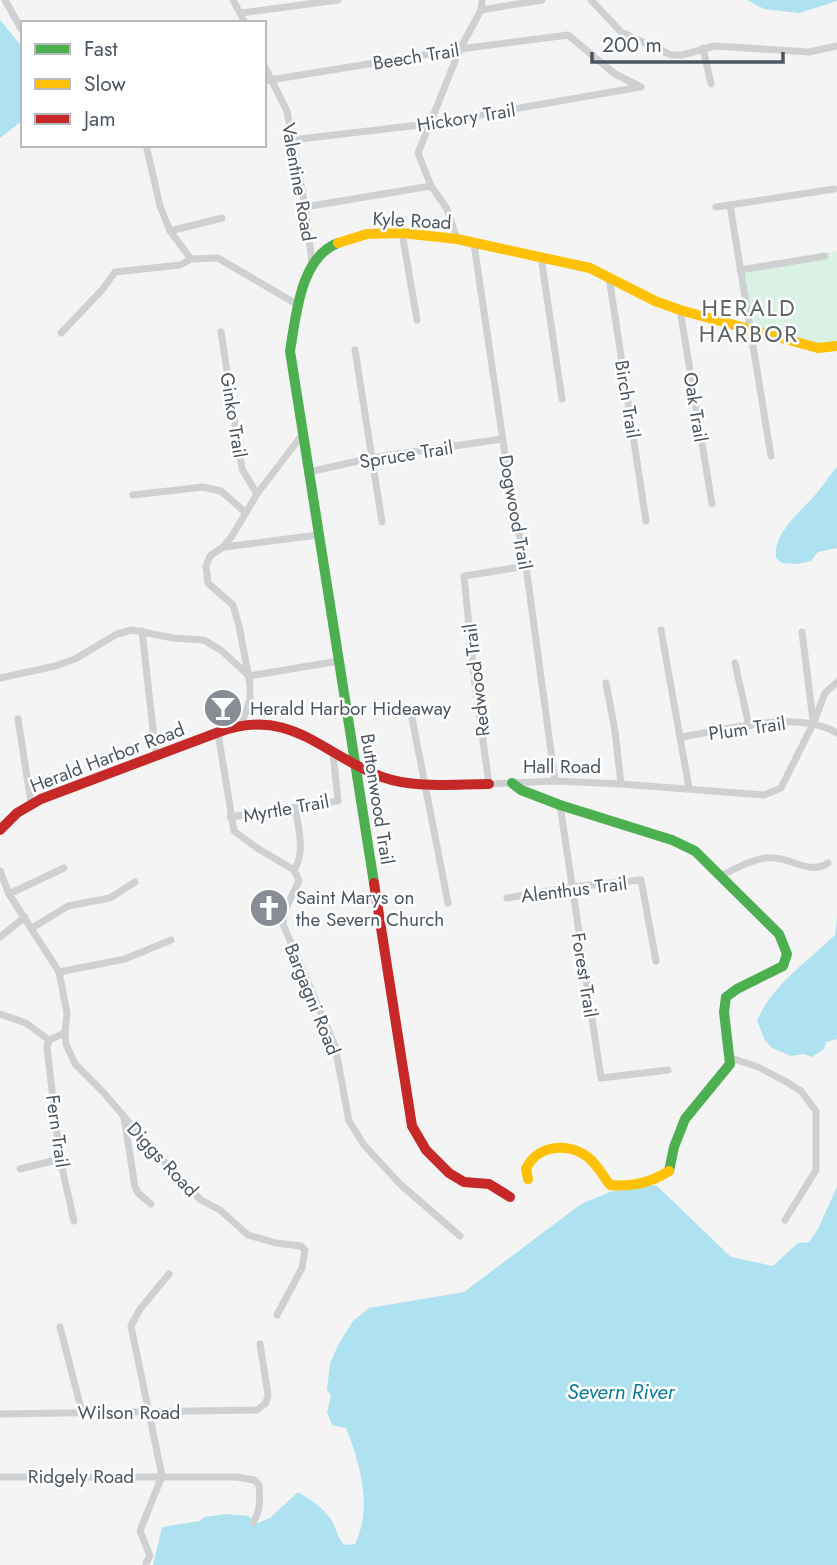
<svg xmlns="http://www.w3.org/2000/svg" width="837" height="1565" viewBox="0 0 837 1565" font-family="Jost,sans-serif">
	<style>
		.green { fill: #d9f2e3 }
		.water { fill: #aee2f0 }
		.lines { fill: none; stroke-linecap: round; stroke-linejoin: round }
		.street { stroke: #ced0d2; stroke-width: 7 }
		.fast { stroke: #4caf50; stroke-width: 10 }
		.slow { stroke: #ffc107; stroke-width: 10 }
		.jam { stroke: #c62828; stroke-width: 10 }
		.labels { text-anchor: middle; stroke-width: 5; stroke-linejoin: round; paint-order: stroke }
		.street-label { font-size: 19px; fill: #4a5661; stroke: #fff }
		.poi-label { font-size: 19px; fill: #4a5661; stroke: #fff; text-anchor: start }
		.water-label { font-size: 21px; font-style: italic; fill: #0c7c9b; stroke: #fff }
		.quarter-label { font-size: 23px; letter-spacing: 2px; fill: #5f6368; stroke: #fff }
	</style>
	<rect width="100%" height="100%" fill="#f4f4f4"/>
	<path class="green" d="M837,251V341L826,344L817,343L752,325L743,272Z"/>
	<g class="water">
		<path d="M747,0H837V1L799,13L764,9Z"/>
		<path d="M0,20L23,48V120L0,138Z"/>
		<path d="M837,467V548L818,552L811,561L797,564L782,563L776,558C773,530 805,509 820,489C826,482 830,474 837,467Z"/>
		<path d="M837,917V1039L826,1042L824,1049L812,1057L804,1054L791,1056L772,1048L765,1040L757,1021C771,986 808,961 835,935Z"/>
		<path d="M656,1185L731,1257L773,1266L798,1243L809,1242L818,1229L837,1187V1565H153L162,1527L200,1521L204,1517L226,1514L249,1516L255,1524L270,1518L298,1492C310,1499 324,1508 332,1521C337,1530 337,1538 345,1545L355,1544C373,1507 360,1464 346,1428L332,1425L327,1412L331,1396L327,1390L330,1364L338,1345L353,1321L369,1308L464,1292L581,1204L610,1192Z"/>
	</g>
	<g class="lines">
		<g class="street">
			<path d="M5,0L23,32"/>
			<path d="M233,0L245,23"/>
			<path d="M591,0L621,32L671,55H682L715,46L809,52L837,46"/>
			<path d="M481,10L542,0"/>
			<path d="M241,13L338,0"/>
			<path d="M703,48L711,84"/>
			<path d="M264,65L287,111L305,207L312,263"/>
			<path d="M264,81L460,49L568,35L615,74L641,87"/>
			<path d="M291,140L428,124L640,87"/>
			<path d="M146,145L160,206L170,231L191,259"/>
			<path d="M730,205L771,456"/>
			<path d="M305,207L431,186"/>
			<path d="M716,207L834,189"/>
			<path d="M170,231L222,218"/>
			<path d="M402,233L417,320"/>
			<path d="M457,239L447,209L431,186L418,153L460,49L481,10L482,0"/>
			<path d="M474,244L511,495L526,566L555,781"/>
			<path d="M541,257L562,399"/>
			<path d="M740,270L825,256"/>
			<path d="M609,277L646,521"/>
			<path d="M680,310L712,504"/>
			<path d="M221,332L242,469L257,494"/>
			<path d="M61,333L102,290L115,272L180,265L191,259L218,258L298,305"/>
			<path d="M355,350L382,522"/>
			<path d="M309,472L371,458L502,439"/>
			<path d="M133,495L203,487L221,491L246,513"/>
			<path d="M224,547L318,535"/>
			<path d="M526,566L464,576L474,676L489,784L555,781L621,784L764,795L781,788L813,724L825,693L837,682"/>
			<path d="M661,630L689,788"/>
			<path d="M142,631L156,756"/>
			<path d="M802,632L813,720"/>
			<path d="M735,663L749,726"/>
			<path d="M249,676L339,661"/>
			<path d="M0,678L55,666L75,659L117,634L132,630L173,638L204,640L222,651L249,676"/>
			<path d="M606,683L615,731L621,784"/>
			<path d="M412,718L448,903"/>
			<path d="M18,719L31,803"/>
			<path d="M241,726L250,699V684L239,626L233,605L208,583L206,566L210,556L223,547L232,536L257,494L302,435"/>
			<path d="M218,733L234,831L257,848L294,870"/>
			<path d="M681,737C726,730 797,709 837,733"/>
			<path d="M560,805L601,1078L668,1070"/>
			<path d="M230,817L338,801L333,753"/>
			<path d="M294,870L299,881L285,910L283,924L335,1046L349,1121L364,1145L400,1184L460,1236"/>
			<path d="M294,870C306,852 298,827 295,807"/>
			<path d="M0,871L9,894L59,972L67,1013L65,1033L66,1044L75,1064L103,1092L152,1149L201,1200L220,1210L248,1235L276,1243L301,1246L305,1250L302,1268L277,1315"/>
			<path d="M720,876C736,869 756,856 774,858C794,859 810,875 828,863"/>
			<path d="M9,894L64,868"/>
			<path d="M507,898L572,887L641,880L656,961"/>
			<path d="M32,928L68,906L110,898L135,882"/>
			<path d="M0,937L25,917"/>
			<path d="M59,972L125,959L171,940"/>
			<path d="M0,1014L26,1023L49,1040L65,1033"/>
			<path d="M49,1040L47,1047L60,1159L74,1221"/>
			<path d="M731,1058L758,1067L785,1081L801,1091L816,1111V1170L785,1220"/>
			<path d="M124,1117L135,1187L138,1193L151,1204"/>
			<path d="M20,1169L60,1159"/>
			<path d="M60,1327L82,1412"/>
			<path d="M0,1414L257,1410L266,1403L268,1395L260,1344"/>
			<path d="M162,1476L131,1326L140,1309L169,1274"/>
			<path d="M0,1477H237L254,1480L259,1485C260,1500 261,1509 253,1523"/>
			<path d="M146,1563L150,1556L140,1531L162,1476"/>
		</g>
		<g class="fast">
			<path d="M338,243C300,257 296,317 290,351L374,883"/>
			<path d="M512,783L521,790L560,805L672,840L695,851L779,934L787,954L783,966L737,989L726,997L724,1012L730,1064L685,1119L674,1147L669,1171"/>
		</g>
		<g class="slow">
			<path d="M338,243L367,234L402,233L457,239L590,268L655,301L680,310L818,348L837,346"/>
			<path d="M528,1179L526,1169C537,1144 570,1142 589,1158C598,1166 603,1176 610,1185C631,1187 652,1182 669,1171"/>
		</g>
		<g class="jam">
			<path d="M0,830L17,813L41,799L219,732C291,706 321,754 382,777C416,789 454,784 489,784"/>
			<path d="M374,883L412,1126L426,1150L449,1173L464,1182L489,1184L510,1197"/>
		</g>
	</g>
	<defs>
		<g id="bar-disc" transform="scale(2.0125)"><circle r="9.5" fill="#868d94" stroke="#fff"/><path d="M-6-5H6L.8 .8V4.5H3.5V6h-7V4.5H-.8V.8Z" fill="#fff"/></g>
		<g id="church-disc" transform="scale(2.0125)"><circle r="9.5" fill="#868d94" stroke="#fff"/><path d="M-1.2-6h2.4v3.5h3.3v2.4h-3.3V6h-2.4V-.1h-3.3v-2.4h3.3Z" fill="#fff"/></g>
	</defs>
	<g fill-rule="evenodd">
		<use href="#bar-disc" x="223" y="708"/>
		<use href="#church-disc" x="269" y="908"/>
	</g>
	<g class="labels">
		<g class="street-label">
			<text transform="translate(416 56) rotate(-9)" y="7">Beech Trail</text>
			<text transform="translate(466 117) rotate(-9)" y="7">Hickory Trail</text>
			<text transform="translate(299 182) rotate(80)" y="7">Valentine Road</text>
			<text transform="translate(412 220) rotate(3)" y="7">Kyle Road</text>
			<text transform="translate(628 399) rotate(81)" y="7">Birch Trail</text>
			<text transform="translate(696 407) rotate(81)" y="7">Oak Trail</text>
			<text transform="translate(234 415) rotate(81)" y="7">Ginko Trail</text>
			<text transform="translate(406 454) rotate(-9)" y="7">Spruce Trail</text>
			<text transform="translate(516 512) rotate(80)" y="7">Dogwood Trail</text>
			<text transform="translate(476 680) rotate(-97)" y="7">Redwood Trail</text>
			<text transform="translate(747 728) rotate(-8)" y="7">Plum Trail</text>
			<text transform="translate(107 757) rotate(-21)" y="7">Herald Harbor Road</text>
			<text x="562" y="773">Hall Road</text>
			<text transform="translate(378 799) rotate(81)" y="7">Buttonwood Trail</text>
			<text transform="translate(286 808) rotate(-10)" y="7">Myrtle Trail</text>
			<text transform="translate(574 889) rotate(-7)" y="7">Alenthus Trail</text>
			<text transform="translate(585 975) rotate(81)" y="7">Forest Trail</text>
			<text transform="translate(313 999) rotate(68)" y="7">Bargagni Road</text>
			<text transform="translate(58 1131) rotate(82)" y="7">Fern Trail</text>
			<text transform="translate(163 1159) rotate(47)" y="7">Diggs Road</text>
			<text x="129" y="1419">Wilson Road</text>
			<text x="81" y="1483">Ridgely Road</text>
		</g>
		<g class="poi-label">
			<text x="250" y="715">Herald Harbor Hideaway</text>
			<text x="296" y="904">Saint Marys on<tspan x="296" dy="22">the Severn Church</tspan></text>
		</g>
		<g class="water-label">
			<text x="621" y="1399">Severn River</text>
		</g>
		<g class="quarter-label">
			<text x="749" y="316">HERALD<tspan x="749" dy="26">HARBOR</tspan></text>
		</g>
	</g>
	<rect x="21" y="21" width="245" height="126" fill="#ffffff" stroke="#b7bbc0" stroke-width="2"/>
	<rect x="35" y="44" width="35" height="10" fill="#4caf50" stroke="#b7bbc0" stroke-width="2"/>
	<text x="84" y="56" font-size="21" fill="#4a5661">Fast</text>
	<rect x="35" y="79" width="35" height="10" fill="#ffc107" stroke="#b7bbc0" stroke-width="2"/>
	<text x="84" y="91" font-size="21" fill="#4a5661">Slow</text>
	<rect x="35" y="114" width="35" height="10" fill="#c62828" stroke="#b7bbc0" stroke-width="2"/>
	<text x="84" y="126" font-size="21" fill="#4a5661">Jam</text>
	<path d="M592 52v10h191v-10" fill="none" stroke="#4a5661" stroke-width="3.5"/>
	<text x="602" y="52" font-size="21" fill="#4a5661" stroke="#ffffff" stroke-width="5" paint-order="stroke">200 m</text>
</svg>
